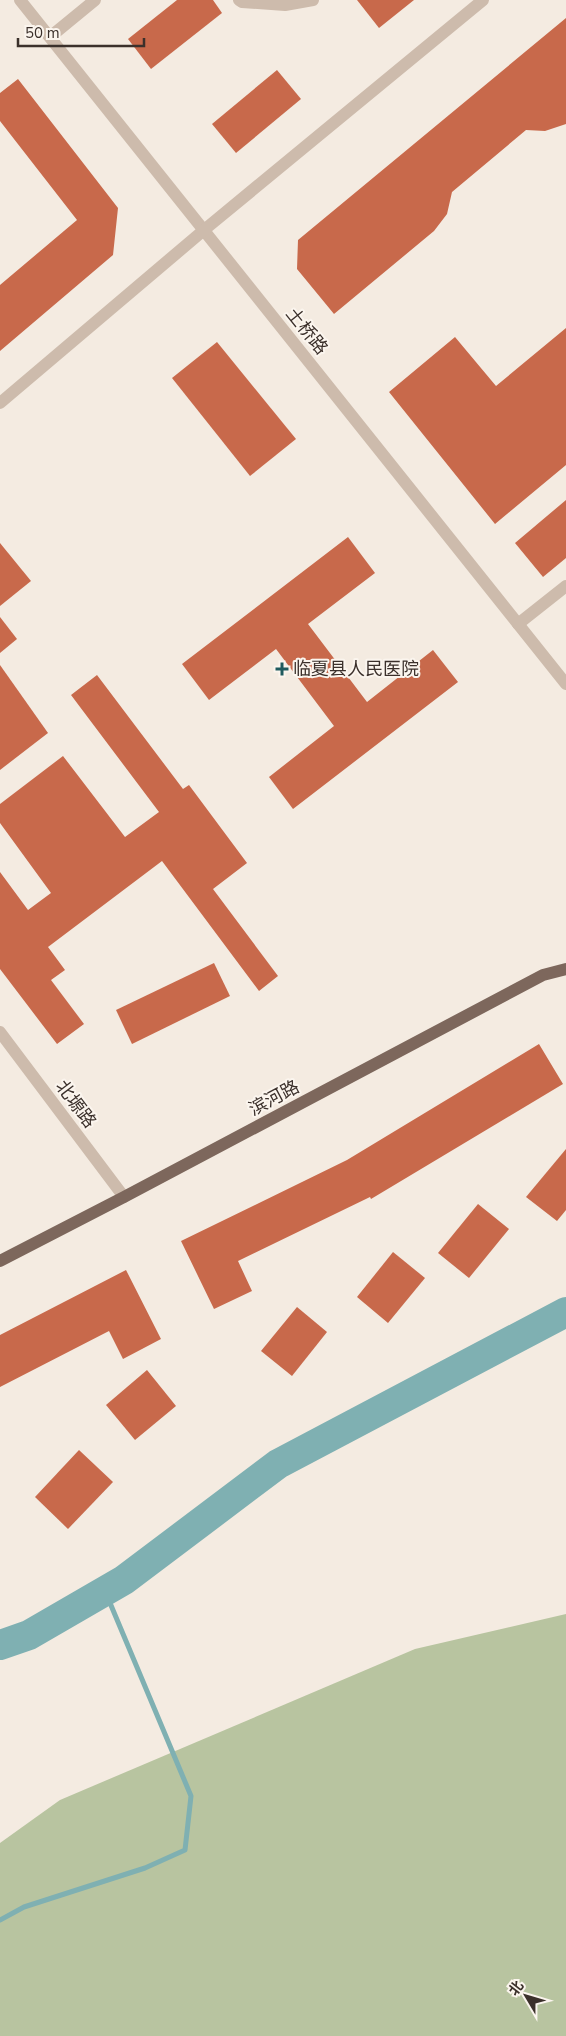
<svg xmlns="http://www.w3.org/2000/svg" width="566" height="2036" viewBox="0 0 566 2036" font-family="'Nunito Sans','Noto Sans SC',sans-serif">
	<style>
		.green { fill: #b8c4a0 }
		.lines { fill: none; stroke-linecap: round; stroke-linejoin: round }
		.stream { stroke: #7fb0b2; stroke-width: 5 }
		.river { stroke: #7fb0b2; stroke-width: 30 }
		.building { fill: #c8694b }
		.minor { stroke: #cdbbac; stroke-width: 12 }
		.tertiary { stroke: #cdbbac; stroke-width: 12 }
		.primary { stroke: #7d675c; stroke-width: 12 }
		.poi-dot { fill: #1f5a5e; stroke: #fbf5ee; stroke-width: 2 }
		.labels { text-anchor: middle; stroke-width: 4; stroke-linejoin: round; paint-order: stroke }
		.street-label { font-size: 18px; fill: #3b302b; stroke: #fbf5ee }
		.poi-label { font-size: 18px; fill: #3b302b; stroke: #fbf5ee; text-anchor: start }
	</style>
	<rect width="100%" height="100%" fill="#f4ebe1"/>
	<path class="green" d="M566,1614V2036H0V1843L60,1800L415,1649Z"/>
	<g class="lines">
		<path class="stream" d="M0,1920L24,1907L145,1868L185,1850L191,1796L105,1591"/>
		<path class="river" d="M0,1645L29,1635L124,1580L278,1464L566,1312"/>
	</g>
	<g class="building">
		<path d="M177,0H213L222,13L151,69L128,39Z"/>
		<path d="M357,0H414L379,28Z"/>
		<path d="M566,18V124L545,131L526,130L452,192L447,214L434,231L334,314L297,269L298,240Z"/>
		<path d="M277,70L301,99L236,153L212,124Z"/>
		<path d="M18,79L118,208L113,255L0,351V285L77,220L0,121V93Z"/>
		<path d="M566,328V465L495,524L389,392L455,337L496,386Z"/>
		<path d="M217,342L296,439L250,476L172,378Z"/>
		<path d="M566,500V558L543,577L515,543Z"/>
		<path d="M348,537L375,573L308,624L367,702L433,650L458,682L293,809L269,777L334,726L276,649L209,700L182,664Z"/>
		<path d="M0,543L31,581L0,606Z"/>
		<path d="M0,617L17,639L0,653Z"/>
		<path d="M0,665L48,733L0,770Z"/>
		<path d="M97,675L183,789L189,785L247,863L213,889L278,976L259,991L162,861L48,947L65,970L51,980L84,1024L57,1044L0,969V872L28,910L51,893L0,823V804L63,756L125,837L159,812L71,695Z"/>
		<path d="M214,963L230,996L132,1044L116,1010Z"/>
		<path d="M539,1044L563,1084L371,1199L370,1197L238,1261L252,1291L214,1309L181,1241L347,1160Z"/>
		<path d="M566,1149V1210L557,1221L526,1197Z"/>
		<path d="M478,1204L509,1229L469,1278L438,1253Z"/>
		<path d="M393,1252L425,1278L388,1323L357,1297Z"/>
		<path d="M126,1270L161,1339L123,1359L109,1331L0,1387V1335Z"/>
		<path d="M297,1307L327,1332L292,1376L261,1351Z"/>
		<path d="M147,1370L176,1406L135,1440L106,1405Z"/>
		<path d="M79,1450L113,1482L68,1529L35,1497Z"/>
	</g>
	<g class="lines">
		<g class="minor">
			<path d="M239,0L242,2L285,5L313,0"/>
			<path d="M50,37L95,0"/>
		</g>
		<g class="tertiary">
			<path d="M20,0L566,684"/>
			<path d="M0,403L204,230L483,0"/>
			<path d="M518,624L566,586"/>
			<path d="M0,1032L124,1197"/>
		</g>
		<path class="primary" d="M0,1261L124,1197L543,975L566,969"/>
	</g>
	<path class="poi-dot" d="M279.5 661.5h5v5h5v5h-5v5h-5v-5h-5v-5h5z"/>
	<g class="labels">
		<g class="street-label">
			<text transform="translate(307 331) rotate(51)" y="6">土桥路</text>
			<text transform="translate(274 1098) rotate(-28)" y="6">滨河路</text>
			<text transform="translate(76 1104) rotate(53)" y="6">北塬路</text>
		</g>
		<g class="poi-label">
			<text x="293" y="675">临夏县人民医院</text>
		</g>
	</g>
	<g transform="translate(526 1996) rotate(308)" stroke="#fbf5ee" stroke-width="4" paint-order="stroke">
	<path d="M0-4L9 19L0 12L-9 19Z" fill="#3b302b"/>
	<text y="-8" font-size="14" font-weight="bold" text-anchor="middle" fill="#3b302b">北</text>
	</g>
	<path d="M18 38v8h126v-8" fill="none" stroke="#3b302b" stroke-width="2.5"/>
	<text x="25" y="38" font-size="15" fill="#3b302b" stroke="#fbf5ee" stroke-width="4" paint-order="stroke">50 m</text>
</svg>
